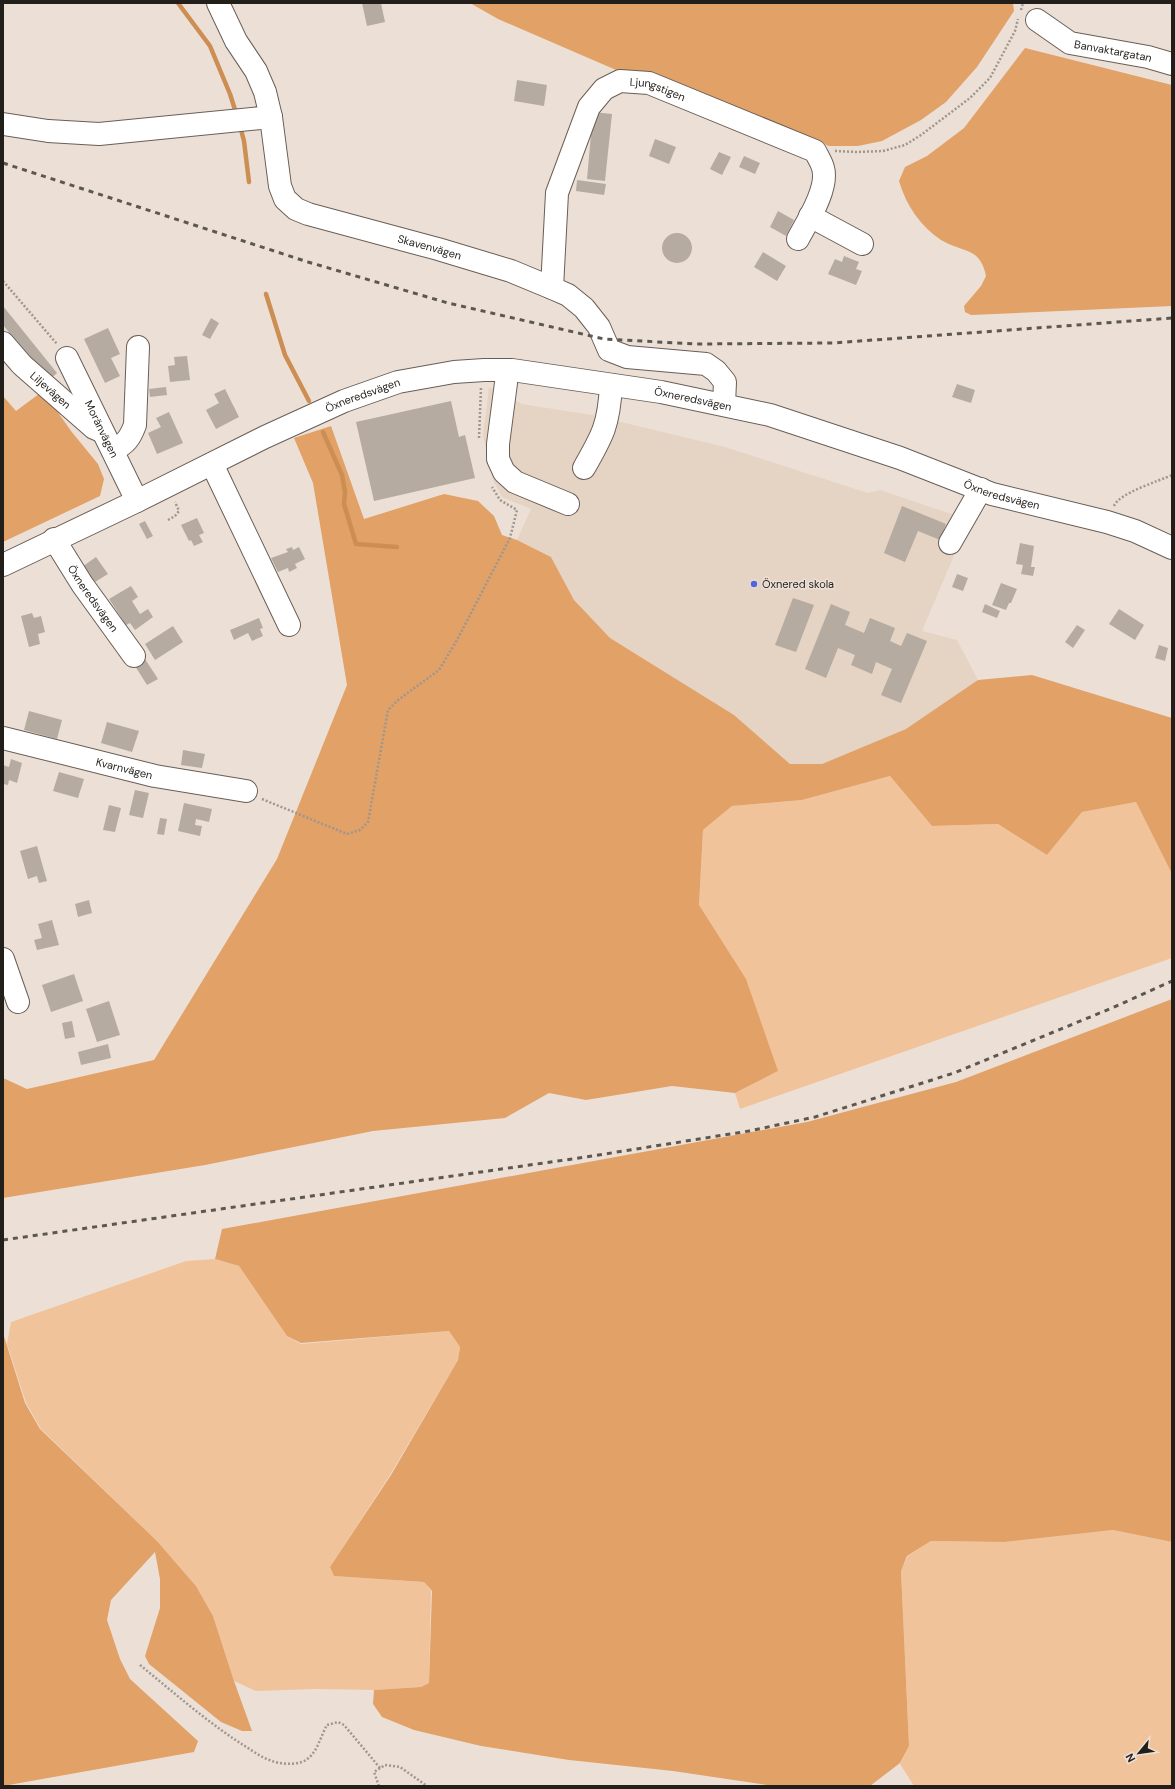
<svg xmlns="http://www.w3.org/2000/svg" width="1175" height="1789" viewBox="0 0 1175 1789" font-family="'DM Sans',sans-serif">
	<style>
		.built { fill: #e5d3c4 }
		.green { fill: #f1c39b }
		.forest { fill: #e1a167 }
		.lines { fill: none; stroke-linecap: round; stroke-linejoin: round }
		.stream { stroke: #cd8e54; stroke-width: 4.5 }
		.building { fill: #b6aba1 }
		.minor-casing { stroke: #695e56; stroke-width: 24 }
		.path { stroke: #9f968e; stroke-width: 2.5; stroke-dasharray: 2 2; stroke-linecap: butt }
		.minor { stroke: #fff; stroke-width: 22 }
		.rail { stroke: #5d5751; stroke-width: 3; stroke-dasharray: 5 5; stroke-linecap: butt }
		.poi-dot { fill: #5367dd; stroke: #ece0d6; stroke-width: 1.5 }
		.labels { text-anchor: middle; stroke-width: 3; stroke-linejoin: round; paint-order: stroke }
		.street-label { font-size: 11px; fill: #221e1a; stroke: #ece0d6 }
		.poi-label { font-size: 11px; fill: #221e1a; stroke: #ece0d6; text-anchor: start }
	</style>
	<rect width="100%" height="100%" fill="#ece0d6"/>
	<path class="built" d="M489,387L522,404L592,415L725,447L868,493L880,490L969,520L922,631L957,640L978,680L959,703L906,729L822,764H790L734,715L610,638L574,600L551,557L517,540L531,509L502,497L493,480L483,436Z"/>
	<g class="green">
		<path d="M890,776L932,826L998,824L1047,855L1082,812L1136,802L1172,874V958L740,1109L735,1093L778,1071L699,905L703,830L732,806L802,800Z"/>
		<path d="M215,1259L239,1266L287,1336L301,1344L449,1331L460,1347L458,1360L390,1475L330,1567L334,1576L424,1582L431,1591L429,1683L421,1687L374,1690L315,1689L256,1691L234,1681L213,1616L196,1586L157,1541L41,1429L26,1403L7,1344L11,1322L186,1261Z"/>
		<path d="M1113,1530L1172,1542V1786H914L900,1764L909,1746L901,1570L908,1556L931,1541L1005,1542Z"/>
	</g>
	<g class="forest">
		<path d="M470,3H1013L1014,11L977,67L946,102L921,120L882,141L858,146H829L650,77L623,73L498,19Z"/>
		<path d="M1025,48L1172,85V306L971,315L965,312L964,306L981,286L986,276C980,246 962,253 941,240C920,226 906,205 899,181L905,167L927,156L964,128Z"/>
		<path d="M43,391L71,431L98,464L104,479L100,496L3,542V396L16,411Z"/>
		<path d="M331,426L364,519L444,494L478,501L494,516L502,535L517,540L551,557L574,600L610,638L734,715L790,764H822L906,729L978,680L1032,675L1172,718V874L1136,802L1082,812L1047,855L998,824L932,826L890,776L802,800L732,806L703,830L699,905L746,979L778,1071L735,1093L672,1086L586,1100L549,1093L505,1118L373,1131L205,1165L3,1198V1078L27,1089L154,1060L277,859L347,685L313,483L294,438Z"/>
		<path d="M1172,999V1542L1113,1530L1005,1542L931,1541L907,1556L901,1571L909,1746L900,1763L870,1786H774L673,1771L569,1760L481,1746L414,1730L382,1717L373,1704L374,1690L421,1687L429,1683L432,1591L424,1582L334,1576L330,1567L391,1475L458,1360L460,1347L449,1331L301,1343L287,1336L239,1266L215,1259L222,1229L807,1122L956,1082Z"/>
		<path d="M3,1333L25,1403L40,1429L157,1541L196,1586L213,1616L234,1681L252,1731H242L221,1722L149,1664L145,1656L160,1608V1579L155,1552L111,1600L107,1620L120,1659L130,1679L198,1741L194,1752L3,1786Z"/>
	</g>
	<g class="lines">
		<g class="stream">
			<path d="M178,3L210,46L230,94L237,116"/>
			<path d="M240,126L244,141L249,182"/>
			<path d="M266,294L285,355L309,401"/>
			<path d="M323,432L342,475L345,492L344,504L356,544L397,547"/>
		</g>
	</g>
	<g class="building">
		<path d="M362,3H381L385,22L367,26Z"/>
		<path d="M517,80L547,85L544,106L514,101Z"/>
		<path d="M593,112L612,114L605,181L587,179Z"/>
		<path d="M655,139L676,147L669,164L649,156Z"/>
		<path d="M719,152L731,157L722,175L710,169Z"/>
		<path d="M744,156L760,163L755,174L739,167Z"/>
		<path d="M577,180L606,184L604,195L576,191Z"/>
		<path d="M778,211L794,220L786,236L770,227Z"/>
		<circle cx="677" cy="248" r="15"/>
		<path d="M763,252L786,266L777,281L754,267Z"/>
		<path d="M844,256L859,262L856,269L862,271L856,285L828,274L835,259L842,262Z"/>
		<path d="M3,306L57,373L48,381L3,325Z"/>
		<path d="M211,318L219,323L210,339L202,335Z"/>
		<path d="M108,328L120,354L111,358L120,376L105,383L84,339Z"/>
		<path d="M187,356L190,380L170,382L168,366L175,365L174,357Z"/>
		<path d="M957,384L975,390L971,403L952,397Z"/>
		<path d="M166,387L167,395L150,397L149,389Z"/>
		<path d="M225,389L239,417L216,429L206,410L219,403L214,394Z"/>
		<path d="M451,401L459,437L465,435L475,478L374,501L356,422Z"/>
		<path d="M169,412L183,443L157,454L148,433L161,427L156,418Z"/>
		<path d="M902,506L946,524L940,540L918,531L905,562L884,553Z"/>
		<path d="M197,518L204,533L199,535L203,542L194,546L191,540L189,541L181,525Z"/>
		<path d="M145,521L153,536L147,539L139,524Z"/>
		<path d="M1020,543L1034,546L1031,567H1035L1033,576L1021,574L1023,565L1016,564Z"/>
		<path d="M292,547L293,550L299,547L305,559L295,564L297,568L289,572L288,568L278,572L271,558L288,552L286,549Z"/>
		<path d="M96,557L108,574L90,585L79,569Z"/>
		<path d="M957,574L968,578L963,591L952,587Z"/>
		<path d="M1001,583L1017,589L1011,603H1009L1006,610L992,605Z"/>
		<path d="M131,586L138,597L132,601L140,614L148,609L153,617L135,630L130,623L126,625L109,599Z"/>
		<path d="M793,598L814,605L796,652L775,645Z"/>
		<path d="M831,604L850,612L845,625L864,633L870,618L895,628L890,641L901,646L907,633L927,641L901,703L881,695L892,669L876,662L872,674L851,665L855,655L838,648L826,678L805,669Z"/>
		<path d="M985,604L1000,611L997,618L982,612Z"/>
		<path d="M1119,609L1144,625L1135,640L1109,624Z"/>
		<path d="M32,613L34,618L41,616L45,632L38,634L40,644L29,647L21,616Z"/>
		<path d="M259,618L263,628L260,629L263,636L252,641L248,633L234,640L230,630Z"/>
		<path d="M1077,625L1085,630L1073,648L1065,642Z"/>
		<path d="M173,626L183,642L155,660L145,644Z"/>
		<path d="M1159,645L1168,648L1165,661L1155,658Z"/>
		<path d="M145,659L158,679L147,685L135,666Z"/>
		<path d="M29,711L62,720L57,739L24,730Z"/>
		<path d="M107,722L139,731L132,752L101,743Z"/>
		<path d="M183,750L205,754L202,768L181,765Z"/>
		<path d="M11,759L22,763L17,783L9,780L8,785L3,784V765L9,767Z"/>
		<path d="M59,772L84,779L78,798L53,791Z"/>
		<path d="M135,790L149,793L143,818L129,815Z"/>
		<path d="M184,803L212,809L209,822L196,819L195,825L202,826L200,836L178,831Z"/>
		<path d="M109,805L121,808L115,832L103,830Z"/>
		<path d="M160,818L167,819L164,835L157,834Z"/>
		<path d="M37,846L47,881L39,883L37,876L28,879L20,851Z"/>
		<path d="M89,900L92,913L78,917L75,904Z"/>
		<path d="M52,920L59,945L37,950L34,940L42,938L38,924Z"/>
		<path d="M74,974L83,1001L51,1012L42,985Z"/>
		<path d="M109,1001L120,1035L97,1042L86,1009Z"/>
		<path d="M72,1021L75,1037L65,1039L62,1023Z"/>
		<path d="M108,1044L111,1058L81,1065L78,1052Z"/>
	</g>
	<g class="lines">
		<g class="minor-casing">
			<g id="minor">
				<path id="s1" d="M218,3L236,41L256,71L265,92L271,117L280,186L285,199L296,209L308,214L438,249L511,271L552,288L568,295L584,308L599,327L609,350L627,357L706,364L716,371L725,382L724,404"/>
				<path id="s2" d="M1037,20L1070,43L1148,57L1172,64"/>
				<path d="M3,124L48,131L99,134L271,117"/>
				<path d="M810,216L862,244"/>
				<path id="s3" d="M552,288L557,193L589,107L604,89L620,81L649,83L815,151C818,157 822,163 823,168C829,188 807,222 798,239"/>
				<path id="s4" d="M3,343L22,365L94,428L101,431"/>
				<path id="s5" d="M67,358L137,501"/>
				<path d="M506,383L498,444V459L504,472L515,482L568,504"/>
				<path d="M113,450C126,444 130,438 135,425L138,347"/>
				<path d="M212,464L289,625"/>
				<path d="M584,468C603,435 609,424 611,385"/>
				<path id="s6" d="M54,539L82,584L134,656"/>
				<path d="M950,543L981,489"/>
				<path id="s7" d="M3,565L137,501L265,437L344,401L398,382L454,372L484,370H512L661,392L770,415L900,458L992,494L1107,522L1135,531L1172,548"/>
				<path id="s8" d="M3,738L155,776L246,791"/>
				<path d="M3,959L18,1002"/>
			</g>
		</g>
		<g class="path">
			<path d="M1021,10L1023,3"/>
			<path d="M835,151L857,152L883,151L905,145L921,135L970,98L990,78L1015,31L1018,19"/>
			<path d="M3,281L57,344"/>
			<path d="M479,438L481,387"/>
			<path d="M1114,506C1119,493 1159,481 1172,475"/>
			<path d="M168,520L175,516L179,511L175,502"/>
			<path d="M262,799L347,834L360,830L368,822L388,710L398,700L439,670L457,640L510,538L517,510L500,500L492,487"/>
			<path d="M140,1665C173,1692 205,1720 240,1743C250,1749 260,1757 272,1761C280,1764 293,1765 302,1762C317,1756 320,1737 327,1725L338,1722L344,1725L380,1768"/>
			<path d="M379,1786L374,1772L385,1765L400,1767L427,1786"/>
		</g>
		<use href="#minor" class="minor"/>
		<g class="rail">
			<path d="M3,163L308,262L448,303L604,339L696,344L833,343L1172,318"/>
			<path d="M3,1240L586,1157L749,1131L815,1117L954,1073L1112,1008L1172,981"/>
		</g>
	</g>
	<circle class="poi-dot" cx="754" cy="584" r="4"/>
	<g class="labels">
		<g class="street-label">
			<text dy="4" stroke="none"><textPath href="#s2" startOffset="84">Banvaktargatan</textPath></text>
			<text dy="4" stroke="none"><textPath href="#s3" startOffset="267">Ljungstigen</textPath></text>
			<text dy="4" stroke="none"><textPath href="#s1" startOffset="364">Skavenvägen</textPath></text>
			<text dy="4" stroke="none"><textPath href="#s4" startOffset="67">Liljevägen</textPath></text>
			<text dy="4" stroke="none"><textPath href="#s7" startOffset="398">Öxneredsvägen</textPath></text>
			<text dy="4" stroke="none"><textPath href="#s7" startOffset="734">Öxneredsvägen</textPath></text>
			<text dy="4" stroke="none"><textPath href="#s5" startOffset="79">Moränvägen</textPath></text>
			<text dy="4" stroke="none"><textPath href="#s7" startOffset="1058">Öxneredsvägen</textPath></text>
			<text dy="4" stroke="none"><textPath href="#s6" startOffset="71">Öxneredsvägen</textPath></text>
			<text dy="4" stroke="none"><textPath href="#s8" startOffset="125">Kvarnvägen</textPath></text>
		</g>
		<g class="poi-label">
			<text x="762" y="588">Öxnered skola</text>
		</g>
	</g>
	<rect width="1175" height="1789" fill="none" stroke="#221e1a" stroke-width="8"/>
	<g transform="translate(1139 1753) rotate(241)" stroke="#ece0d6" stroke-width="3" paint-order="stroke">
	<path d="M0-3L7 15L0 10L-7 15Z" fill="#221e1a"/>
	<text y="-6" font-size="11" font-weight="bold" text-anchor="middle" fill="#221e1a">N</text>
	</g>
</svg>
